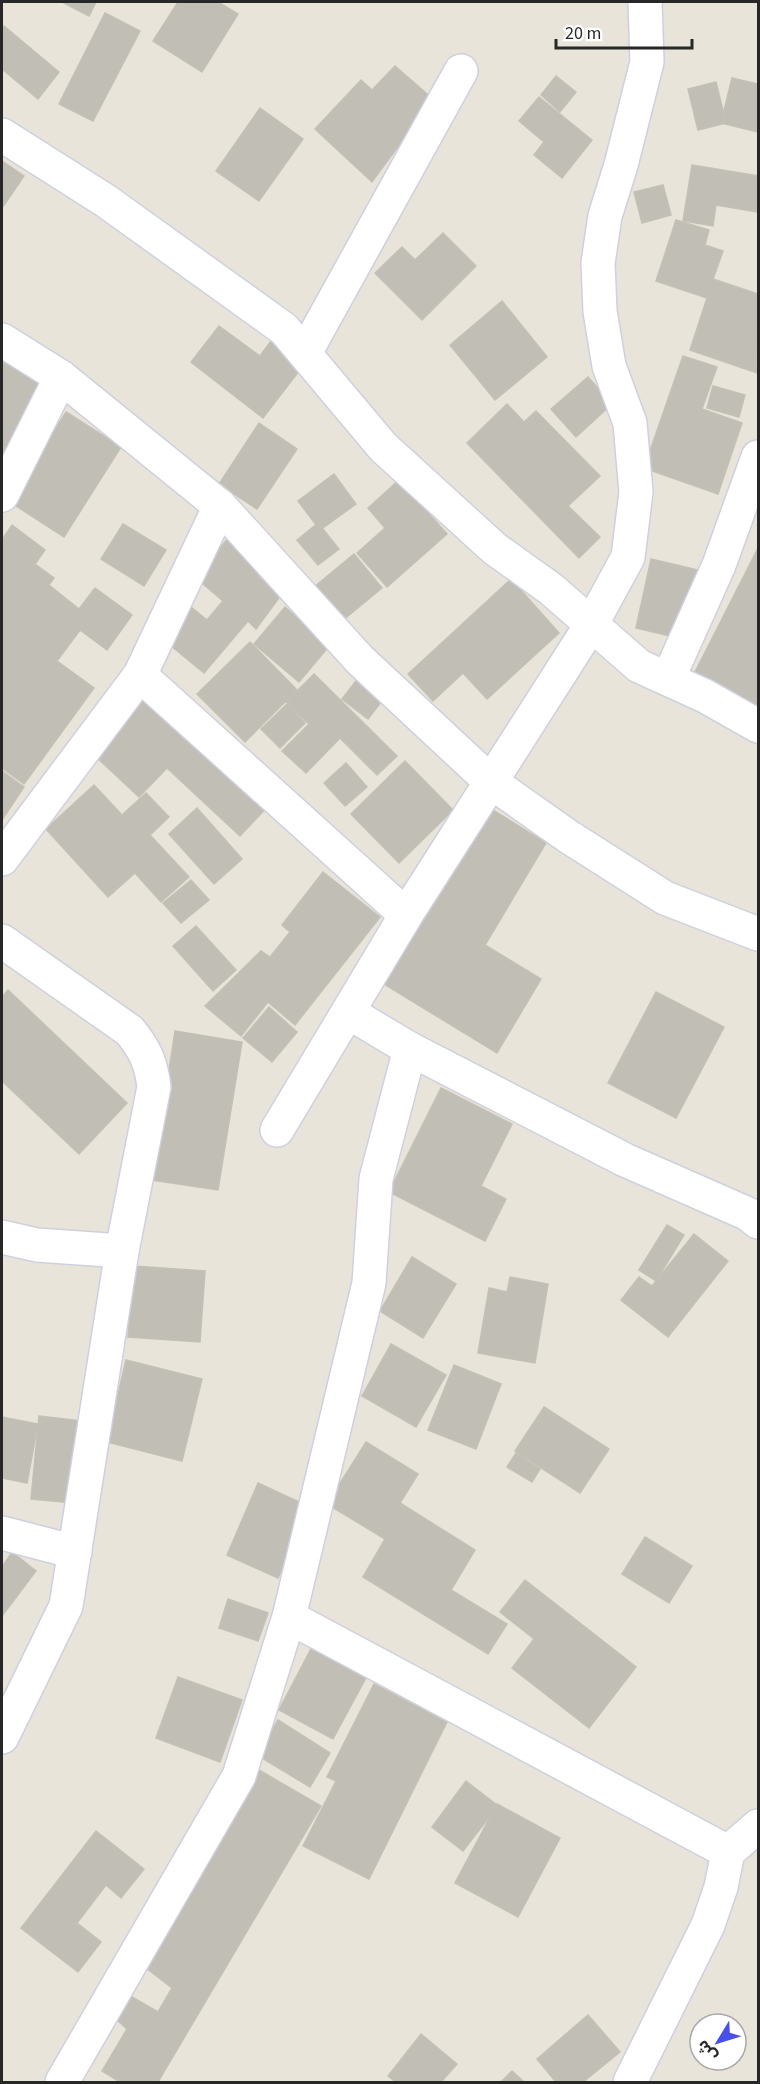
<svg xmlns="http://www.w3.org/2000/svg" width="760" height="2084" viewBox="0 0 760 2084" font-family="'Source Sans 3','Noto Sans Arabic',sans-serif">
	<style>
		.building { fill: #c1beb6; stroke: #c3c0b4; stroke-width: 1.5 }
		.lines { fill: none; stroke-linecap: round; stroke-linejoin: round }
		.minor-casing { stroke: #cfd0df; stroke-width: 36 }
		.minor { stroke: #fff; stroke-width: 33 }
	</style>
	<rect width="100%" height="100%" fill="#e8e4da"/>
	<g class="building">
		<path d="M62,2H96L89,16Z"/>
		<path d="M178,2H218L238,14L202,72L153,41Z"/>
		<path d="M105,13L140,31L93,121L59,104Z"/>
		<path d="M4,26L59,72L38,99L2,69V29Z"/>
		<path d="M395,66L433,99L372,182L315,129L361,80L372,90Z"/>
		<path d="M556,76L576,92L560,112L541,95Z"/>
		<path d="M732,78L758,84V132L721,123Z"/>
		<path d="M716,82L726,123L698,130L688,89Z"/>
		<path d="M539,97L592,140L562,178L534,155L544,142L519,121Z"/>
		<path d="M260,108L303,139L259,201L216,171Z"/>
		<path d="M2,161L24,176L2,208Z"/>
		<path d="M692,165L758,176V212L716,205L713,226L683,221Z"/>
		<path d="M663,185L671,215L642,223L634,192Z"/>
		<path d="M676,220L709,230L705,245L723,251L713,279L758,294L757,373L690,350L707,298L656,281Z"/>
		<path d="M443,233L476,266L422,320L375,273L402,247L415,260Z"/>
		<path d="M502,301L547,357L495,400L450,345Z"/>
		<path d="M219,326L260,356L274,337L306,362L263,418L191,362Z"/>
		<path d="M683,356L717,367L702,409L742,423L718,494L644,468Z"/>
		<path d="M2,359L40,384L2,461Z"/>
		<path d="M588,377L612,404L576,437L551,409Z"/>
		<path d="M713,386L745,395L739,417L707,408Z"/>
		<path d="M507,404L524,422L536,411L600,476L568,506L600,537L579,558L467,443Z"/>
		<path d="M66,412L121,447L64,537L10,502Z"/>
		<path d="M259,423L297,449L257,509L219,484Z"/>
		<path d="M334,474L356,504L320,530L298,501Z"/>
		<path d="M399,480L447,534L387,587L357,553L385,528L368,508Z"/>
		<path d="M318,523L339,549L318,565L297,540Z"/>
		<path d="M123,524L166,550L144,586L101,559Z"/>
		<path d="M12,525L45,550L35,564L54,578L49,585L79,609L95,588L132,615L107,650L80,630L57,661L94,688L24,784L2,768V540Z"/>
		<path d="M229,537L281,595L256,629L248,621L204,673L159,636L186,603L207,620L223,601L196,578Z"/>
		<path d="M758,548V710L693,676Z"/>
		<path d="M354,554L382,588L342,621L314,587Z"/>
		<path d="M651,559L698,570L683,639L636,628Z"/>
		<path d="M511,579L559,633L487,699L463,673L433,701L408,674Z"/>
		<path d="M285,607L330,645L299,682L254,644Z"/>
		<path d="M250,642L297,690L245,742L197,694Z"/>
		<path d="M314,674L397,756L377,775L340,738L306,773L282,751L309,724L286,702Z"/>
		<path d="M359,677L385,697L368,719L342,699Z"/>
		<path d="M148,692L269,805L240,836L167,768L139,797L92,753Z"/>
		<path d="M287,704L305,723L280,748L261,729Z"/>
		<path d="M405,761L453,810L399,863L351,814Z"/>
		<path d="M346,763L367,787L345,806L324,783Z"/>
		<path d="M2,771L24,787L2,820Z"/>
		<path d="M94,785L122,815L146,793L169,817L150,835L189,877L161,902L135,873L108,897L46,829Z"/>
		<path d="M485,805L546,843L485,945L541,979L497,1053L379,981Z"/>
		<path d="M197,808L242,859L214,884L169,834Z"/>
		<path d="M323,872L380,917L295,1025L268,1002L241,1036L205,1006L261,951L270,957L290,932L282,925Z"/>
		<path d="M191,880L209,900L181,923L163,903Z"/>
		<path d="M196,926L236,970L213,991L173,946Z"/>
		<path d="M8,990L127,1103L79,1154L2,1081V997Z"/>
		<path d="M656,992L724,1027L676,1118L608,1083Z"/>
		<path d="M269,1007L297,1032L272,1062L243,1038Z"/>
		<path d="M175,1031L242,1042L218,1190L152,1180Z"/>
		<path d="M441,1088L512,1124L481,1186L506,1199L485,1241L389,1192Z"/>
		<path d="M667,1225L684,1235L656,1281L639,1270Z"/>
		<path d="M694,1234L728,1261L668,1337L621,1300L639,1277L652,1286Z"/>
		<path d="M412,1257L456,1284L423,1338L380,1311Z"/>
		<path d="M133,1266L205,1271L200,1342L128,1337Z"/>
		<path d="M510,1277L548,1284L535,1363L478,1353L489,1288L507,1292Z"/>
		<path d="M391,1344L446,1375L416,1427L362,1396Z"/>
		<path d="M126,1360L202,1379L182,1461L107,1442Z"/>
		<path d="M454,1365L501,1384L476,1449L428,1430Z"/>
		<path d="M544,1407L609,1449L580,1493L515,1451Z"/>
		<path d="M39,1416L81,1421L74,1503L31,1499Z"/>
		<path d="M2,1417L38,1424L27,1483L2,1478Z"/>
		<path d="M366,1442L418,1474L400,1503L475,1550L451,1590L507,1624L488,1654L363,1577L385,1539L327,1504Z"/>
		<path d="M516,1453L540,1469L532,1482L507,1467Z"/>
		<path d="M258,1483L310,1507L278,1578L227,1555Z"/>
		<path d="M645,1537L692,1566L669,1603L622,1574Z"/>
		<path d="M12,1552L36,1571L2,1616V1567Z"/>
		<path d="M525,1580L636,1667L589,1728L512,1668L534,1639L500,1612Z"/>
		<path d="M228,1599L268,1613L258,1641L219,1628Z"/>
		<path d="M313,1645L368,1674L333,1739L279,1710Z"/>
		<path d="M178,1677L242,1700L220,1762L156,1738Z"/>
		<path d="M374,1684L447,1722L369,1879L303,1846L336,1781L327,1777Z"/>
		<path d="M278,1720L330,1753L310,1787L257,1755Z"/>
		<path d="M259,1770L321,1806L158,2082H120L102,2071L127,2029L108,2012L125,1993L158,2012L172,1988L137,1961L218,1838Z"/>
		<path d="M466,1781L498,1806L463,1851L432,1827Z"/>
		<path d="M497,1804L560,1838L518,1917L455,1883Z"/>
		<path d="M96,1831L144,1869L121,1898L106,1885L77,1923L101,1942L78,1972L21,1928Z"/>
		<path d="M588,2015L620,2052L583,2082H556L537,2059Z"/>
		<path d="M421,2034L457,2064L441,2082H396L388,2076Z"/>
		<path d="M512,2071L524,2082H501Z"/>
	</g>
	<g class="lines">
		<g class="minor-casing">
			<g id="minor">
				<path d="M2,135L106,201L284,329L383,447L495,549L551,589L639,666L705,696L758,726"/>
				<path d="M2,340L61,377L220,506L360,660L491,782L569,837L665,898L758,934"/>
				<path d="M305,353L461,71"/>
				<path d="M2,495L61,377"/>
				<path d="M140,675L406,915"/>
				<path d="M668,679L719,565L758,457"/>
				<path d="M2,859L140,675L220,506"/>
				<path d="M2,941L130,1031C145,1050 151,1062 154,1087L122,1251L66,1606L2,1737"/>
				<path d="M348,1012L410,1049L625,1160L748,1214L758,1222"/>
				<path d="M277,1130L406,915L591,625L628,557L636,492L630,423L609,366L600,311L598,263L605,216L621,165L647,62L645,2"/>
				<path d="M2,1237L37,1245L122,1251"/>
				<path d="M2,1533L75,1552"/>
				<path d="M289,1617L728,1852"/>
				<path d="M62,2082L239,1776L289,1617L369,1283L376,1179L410,1049"/>
				<path d="M630,2082L708,1925L721,1887L728,1852L758,1826"/>
			</g>
		</g>
		<use href="#minor" class="minor"/>
	</g>
	<rect width="760" height="2084" fill="none" stroke="#272727" stroke-width="6"/>
	<g transform="translate(718 2042) rotate(232)"><circle r="28" fill="#ffffff" stroke="#a9a9a9" stroke-width="1.5"/>
	<path d="M0-4.5L10 22L0 15L-10 22Z" fill="#4850e7"/>
	<text y="-9" font-size="16" font-weight="bold" text-anchor="middle" fill="#272727">ش</text>
	</g>
	<path d="M556 39v9h136v-9" fill="none" stroke="#272727" stroke-width="3"/>
	<text x="565" y="39" font-size="18" fill="#272727" stroke="#ffffff" stroke-width="4.5" paint-order="stroke">20 m</text>
</svg>
